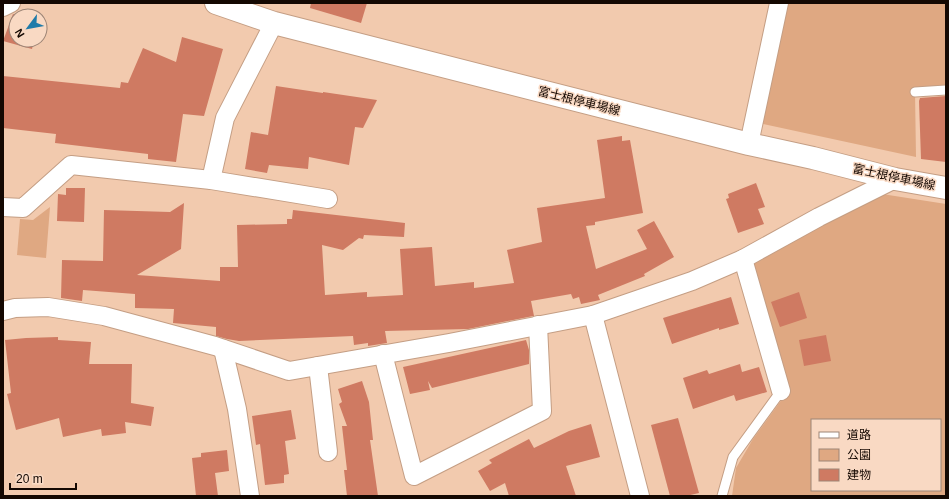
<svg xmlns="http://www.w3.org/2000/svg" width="949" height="499" viewBox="0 0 949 499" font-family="Helvetica,'Noto Sans JP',sans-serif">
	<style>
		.green { fill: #dfa882; fill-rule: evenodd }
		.building { fill: #cf7a62 }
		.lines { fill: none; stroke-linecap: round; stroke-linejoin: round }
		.service-casing { stroke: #c49e84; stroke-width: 11 }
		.minor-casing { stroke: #c49e84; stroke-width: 20 }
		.secondary-casing { stroke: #c49e84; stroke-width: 24 }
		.service { stroke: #fff; stroke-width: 9 }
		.minor { stroke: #fff; stroke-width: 18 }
		.secondary { stroke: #fff; stroke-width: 22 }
		.labels { text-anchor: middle; stroke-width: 3; stroke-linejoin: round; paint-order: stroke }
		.street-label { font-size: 12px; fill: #140802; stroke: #f9d9c3 }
	</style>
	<rect width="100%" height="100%" fill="#f2caae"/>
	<g class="green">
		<path d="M779,3H946V89L915,92L916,157L754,122Z"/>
		<path d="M882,194L946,204V496H732L736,468L753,439L785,395L749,263ZM812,420H940V490H812Z"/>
		<path d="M50,207L46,258L17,255L20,219L33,220Z"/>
	</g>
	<g class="building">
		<path d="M311,3H367L361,23L310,8Z"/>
		<path d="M13,14L18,16H16V40H34L32,49L3,41Z"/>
		<path d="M182,37L223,49L204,116L183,114L176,162L148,159V154L55,143L56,134L3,128V76L120,88L121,82L128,83L143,48L176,62Z"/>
		<path d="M276,86L323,93V92L377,100L363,128L355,127L349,165L309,157L308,169L269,165L267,173L245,169L251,132L268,135Z"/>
		<path d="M946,96V162L921,159L919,101L920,98Z"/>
		<path d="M622,136V141L630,140L643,213L595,222V225L586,226L596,269L647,249L637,230L654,221L674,257L644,274L645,276L598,295L600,300L581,304L579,297L573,299L571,294L531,301L534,316H533L468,329L385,331L387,343L368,346V343L354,345L353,336L239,341L227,339L216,336V327L173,323L174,309L135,308V294L83,290L82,301L61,298L62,260L103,261L104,210L170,212L184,203L181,249L137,275L220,281V267H238L237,225L287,224V219H292L293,210L405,223L404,237L364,235L363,239L359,238L343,250L322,245L325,295L367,292V297L403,295L400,249L432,247L435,286L474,282V288L514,283L507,250L542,242L537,208L605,198L597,140Z"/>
		<path d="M756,183L765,207L758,209L764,224L738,233L726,199L729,198L728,194Z"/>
		<path d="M66,188H85L84,222L57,221L58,194L66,195Z"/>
		<path d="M799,292L807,318L780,327L771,302Z"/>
		<path d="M731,297L739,324L719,330V328L672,344L663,318Z"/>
		<path d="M826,335L831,361L804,366L799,340Z"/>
		<path d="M58,337V340L91,342L89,364H132L131,403L154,407L151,426L125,422L126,433L102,436L101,429L63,437L59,418L16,430L7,394L11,393L5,340L26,338Z"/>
		<path d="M526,340L529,350V364L432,388L428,381L430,390L410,394L403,367Z"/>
		<path d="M740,364L742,372L759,367L767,392L736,401L734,395L693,409L683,378L707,370L709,374Z"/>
		<path d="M362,381L369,402L373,440H370L378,496H347L344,470H347L342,426H347L339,404L342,402L338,389Z"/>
		<path d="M291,410L296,439L285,441L289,474L284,475V483L265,485L260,444L256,445L252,416Z"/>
		<path d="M678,418L699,493L686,496H670L651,425Z"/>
		<path d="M591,424L600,457L566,466L576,496H509L505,483L490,491L478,471L492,463L489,460L529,439L534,448L569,431Z"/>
		<path d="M227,450L229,471L215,473L218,496H196L192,458L201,457V453Z"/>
	</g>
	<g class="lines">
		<g class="service-casing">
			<g id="service">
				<path d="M915,92L946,90"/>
				<path d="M722,496L733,457L781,391"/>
			</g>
		</g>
		<g class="minor-casing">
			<g id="minor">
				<path d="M3,7L11,3"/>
				<path d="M749,144L779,3"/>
				<path d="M211,180L225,118L274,23"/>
				<path d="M3,207L23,208L71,165L211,180L328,199"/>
				<path d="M743,259L781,391"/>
				<path d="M3,311L15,308L48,307L104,316L215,346L289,371L449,343L593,315L692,281L743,259L819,217L895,179"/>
				<path d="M593,315L640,496"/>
				<path d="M223,349L237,409L250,496"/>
				<path d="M383,354L414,476L542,411L538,325"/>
				<path d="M318,366L328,452"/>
			</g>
		</g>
		<g class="secondary-casing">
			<path id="secondary" d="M216,3L274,23L749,144L813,158L895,179L946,188"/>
		</g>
		<use href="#service" class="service"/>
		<use href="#minor" class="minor"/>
		<use href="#secondary" class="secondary"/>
	</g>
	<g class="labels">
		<g class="street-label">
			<text transform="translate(579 101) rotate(14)" y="4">富士根停車場線</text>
			<text transform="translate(894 177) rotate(12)" y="4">富士根停車場線</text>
		</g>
	</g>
	<rect width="949" height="499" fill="none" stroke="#140802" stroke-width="8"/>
	<rect x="811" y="419" width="130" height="72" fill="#f9d9c3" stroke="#9d8576"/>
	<rect x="819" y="432" width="20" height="6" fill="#ffffff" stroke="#9d8576"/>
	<text x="847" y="439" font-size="12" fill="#140802">道路</text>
	<rect x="819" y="449" width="20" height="12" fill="#dfa882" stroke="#9d8576"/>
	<text x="847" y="459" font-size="12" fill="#140802">公園</text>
	<rect x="819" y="469" width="20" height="12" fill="#cf7a62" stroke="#9d8576"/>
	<text x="847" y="479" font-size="12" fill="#140802">建物</text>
	<g transform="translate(28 28) rotate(238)"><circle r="19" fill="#f9d9c3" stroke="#9d8576"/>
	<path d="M0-3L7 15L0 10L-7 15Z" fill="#207ba9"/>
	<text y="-6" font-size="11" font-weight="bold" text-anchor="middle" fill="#140802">N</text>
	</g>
	<path d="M10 483v6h66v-6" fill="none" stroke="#140802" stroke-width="2"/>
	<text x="16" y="483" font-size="12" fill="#140802" stroke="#f9d9c3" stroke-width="3" paint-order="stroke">20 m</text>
</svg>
